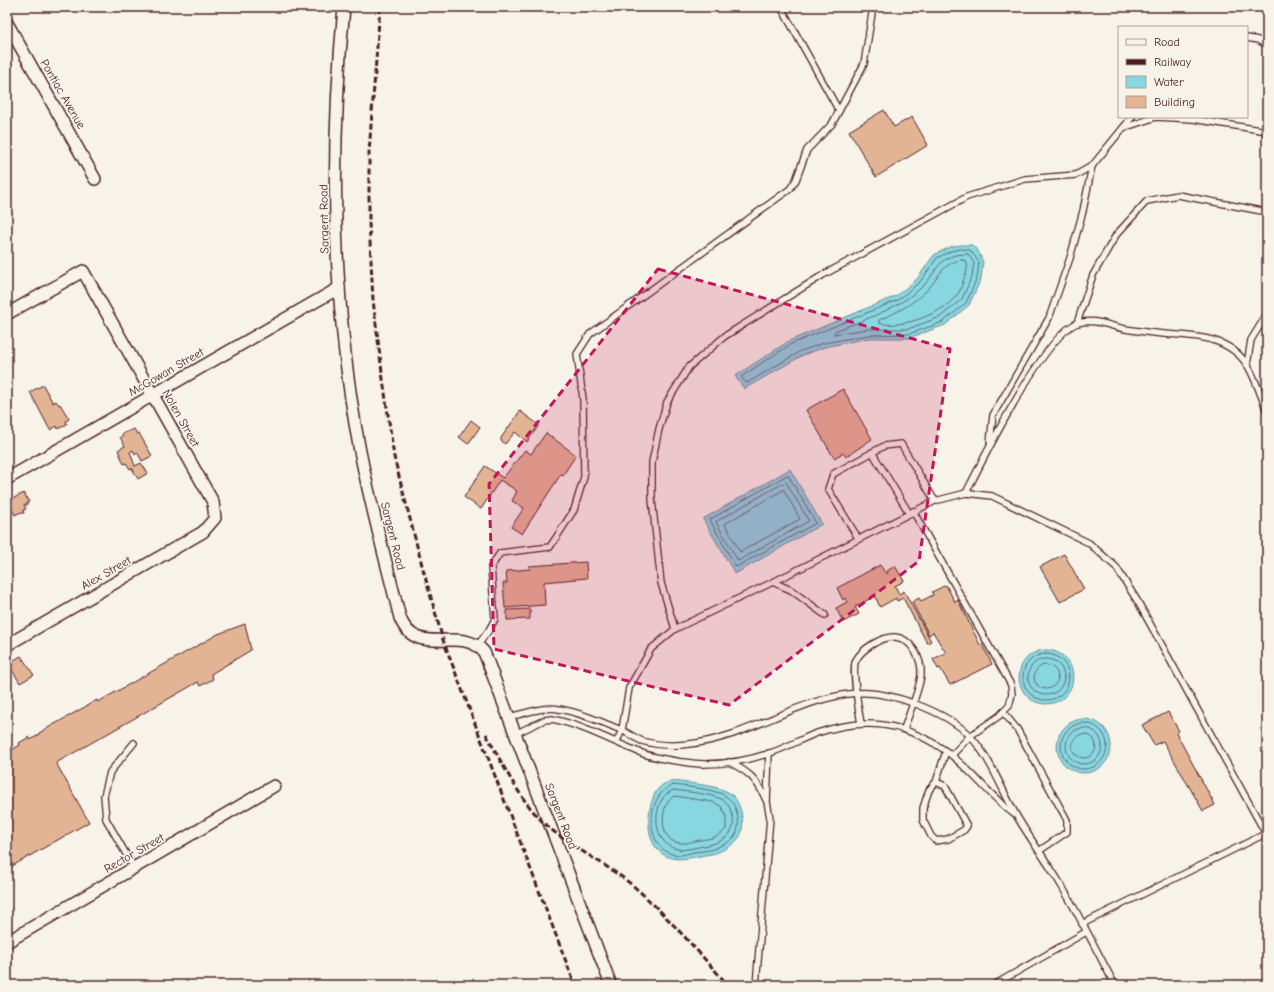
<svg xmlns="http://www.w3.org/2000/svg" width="1274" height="992" viewBox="0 0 1274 992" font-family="'Comic Neue',sans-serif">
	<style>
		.water { fill: #87d7e1; stroke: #6f8d98 }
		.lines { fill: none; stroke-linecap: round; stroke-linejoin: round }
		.shore { stroke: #626974; stroke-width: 1 }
		.building { fill: #e3b494; stroke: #4a1f2b }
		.lane-casing { stroke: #4a1f2b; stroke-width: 8 }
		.street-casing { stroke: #4a1f2b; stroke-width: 14 }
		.lane { stroke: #f7f3e8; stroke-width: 5.5 }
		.street { stroke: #f7f3e8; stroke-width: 11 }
		.rail { stroke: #4a1f2b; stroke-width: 3; stroke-dasharray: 6 3; stroke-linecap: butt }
		.marked { fill: #c2185b; fill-opacity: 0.2; stroke: #c2185b; stroke-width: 3; stroke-dasharray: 8 5; stroke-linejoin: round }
		.labels { text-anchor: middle; stroke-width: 3.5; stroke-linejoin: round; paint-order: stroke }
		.street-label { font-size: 12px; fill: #4a1f2b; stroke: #f7f3e8 }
	</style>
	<rect width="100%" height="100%" fill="#f7f3e8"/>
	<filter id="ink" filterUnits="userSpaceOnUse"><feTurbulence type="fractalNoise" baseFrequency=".025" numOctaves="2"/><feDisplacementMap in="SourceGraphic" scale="8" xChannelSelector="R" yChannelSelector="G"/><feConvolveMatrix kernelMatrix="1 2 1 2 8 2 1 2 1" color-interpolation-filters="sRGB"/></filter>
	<g filter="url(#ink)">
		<g class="water">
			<path d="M960,245H972L978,251L983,262L981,279L969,305L945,325L909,338H869L825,347L803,355L744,389L735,376L789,341L896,296L917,279L934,255L950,247Z"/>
			<path d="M790,469L822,524L735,574L703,519Z"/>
			<circle cx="1046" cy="677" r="27"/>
			<circle cx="1084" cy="746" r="27"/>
			<path d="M674,781C691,784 712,784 728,792C741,799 746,824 740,836C735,845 721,852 712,854C702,855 689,859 679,859C651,858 646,830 650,808C652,801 654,792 660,787C664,783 669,782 674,781Z"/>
		</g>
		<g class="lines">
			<g class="shore">
				<path d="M961,249L970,250L979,262L977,278L966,303L943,322L909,334L868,335L824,343L801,351L747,383L742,379V376L791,344L898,300L920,282L937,258L951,251Z"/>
				<path d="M968,254L974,263L972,276L962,299L940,317L908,329H868L834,334L835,331C866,319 898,309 923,286C940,269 937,254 968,254Z"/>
				<path d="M962,260L966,261C969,267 966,275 963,281C962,286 960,292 957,295C943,314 901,329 879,323V320C898,312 913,304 927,290C941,276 940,264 962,260Z"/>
				<path d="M788,475L816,523L736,567L710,520Z"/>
				<path d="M786,482L809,521L738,561L716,522Z"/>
				<path d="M784,490L800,519L740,552L725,524Z"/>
				<circle cx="1046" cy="677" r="23"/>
				<circle cx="1046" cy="677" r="18"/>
				<circle cx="1046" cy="677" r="12"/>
				<circle cx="1084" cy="746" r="23"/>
				<circle cx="1084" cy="746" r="18"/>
				<circle cx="1084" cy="746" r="12"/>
				<path d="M674,785C687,787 717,789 727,797C737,804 742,825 735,836C731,842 724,844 718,847C711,851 702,851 694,852C689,853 684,855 679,855C643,854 644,793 674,785Z"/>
				<path d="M674,790C687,792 715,794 725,801C729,805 732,812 733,818C736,836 720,843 704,846C696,847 685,851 677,849C650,844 651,796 674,790Z"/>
				<path d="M675,796L713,802L721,806L726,816V829C719,837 710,839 700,840C694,841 685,844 679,843C657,841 660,800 675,796Z"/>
			</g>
		</g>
		<g class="building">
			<path d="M884,110L894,127L912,117L928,145L876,177L849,131Z"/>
			<path d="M43,385L53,403L56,401L59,405L60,404L69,419L66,421L67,424L58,429L57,426L50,430L30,392Z"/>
			<path d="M843,389L872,439L846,457L843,453L834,458L806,410Z"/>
			<path d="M520,411L539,425L527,442L515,432L505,444L501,441V438Z"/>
			<path d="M471,420L480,427L468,444L459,437Z"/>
			<path d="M134,429L137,434L139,433L152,456L142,461L137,452L135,454L133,450L130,452L135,466L141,463L148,473L138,479L132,468L130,469L126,463L124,464L118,450L125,446L120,437L123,436L122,434Z"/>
			<path d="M546,433L576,455L563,475L561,474L522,534L511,527L524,508L512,501L517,491L500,480L481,509L464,497L485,466L503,478L525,450L531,454Z"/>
			<path d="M24,493L29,502L27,503V505H24L26,509L23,510L24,513H22L21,512L15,515L10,505L8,506V501Z"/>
			<path d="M1064,554L1084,589L1060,602L1040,567Z"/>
			<path d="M586,562L587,578L544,582L545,605L505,608L503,583H507L506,571L530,569L529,566Z"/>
			<path d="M880,565L886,574L888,573L887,571L895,566L904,581L895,586L899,594L904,591L931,641L927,643L903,598L897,601L896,598L880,607L875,596L855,607L859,614L843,622L836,608L847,602L845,598L843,600L837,588Z"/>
			<path d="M946,585L955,602L958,600L980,645L982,644L992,664L950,685L940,668L938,669L933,659L946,653L933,632L929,635L912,602L919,598L921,601L933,595L932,592Z"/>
			<path d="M530,609V619L507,620V610Z"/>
			<path d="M245,624L251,650L211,674L213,679L200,686L198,682L56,763L89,822L7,869V753L20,745L19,743L29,737L30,740L39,735V733L97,700L98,702L218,634Z"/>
			<path d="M21,656L34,675L20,683L12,670L10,672L7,664Z"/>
			<path d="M1168,712L1179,731L1176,733L1215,805L1203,811L1163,741L1154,745L1142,725Z"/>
		</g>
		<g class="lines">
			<g class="lane-casing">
				<g id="lane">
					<path d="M781,7L839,111"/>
					<path d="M1247,38L1258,40L1267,45"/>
					<path d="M1123,128L1156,117L1193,119L1267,131"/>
					<path d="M1077,323L1093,275L1116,235L1147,201L1178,195L1267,212"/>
					<path d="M1247,365L1251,340L1267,314"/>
					<path d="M990,442L993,415L1049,318L1070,258L1083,211L1092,166"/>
					<path d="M872,452L909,513"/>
					<path d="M966,493C982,461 1046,332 1078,323C1094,318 1109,326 1125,329C1138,331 1151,333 1164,334C1195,336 1229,336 1248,366C1256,380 1261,396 1267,411"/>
					<path d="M913,511L1011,685L1012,694L1009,706L999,716L970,736L952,755"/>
					<path d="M858,538L828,489L833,474L884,446L901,444L935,501"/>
					<path d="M773,582L791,590L825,615"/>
					<path d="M675,629L661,583L652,499V462L659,429L667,402L689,367L725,336L823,275L967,197L1025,179L1076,175L1092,166L1132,117"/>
					<path d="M478,645L489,630L495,619L491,567L500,553L550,547L574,510L584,477L583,399L577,354L590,334L790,189L796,180L807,150L832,124L864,64L873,7"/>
					<path d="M1003,712L1017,729L1067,820V832L1039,851"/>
					<path d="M509,717C524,714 543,706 559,709C579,712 602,722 621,730C628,733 635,738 642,741C656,745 674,746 689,744C749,738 795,699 856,693C889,690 947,712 970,736C990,757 1001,788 1015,813C1029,838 1047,861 1061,885C1081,918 1097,952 1115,985"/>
					<path d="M861,724C859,711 851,669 856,660C862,649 882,636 895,637C911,638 922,659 921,674C921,686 908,716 904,729"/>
					<path d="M515,734L544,720L552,719C582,725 611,741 639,752C653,758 669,760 683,762C690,763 698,764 704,764C725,764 750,760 770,753C786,748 801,739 817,733C864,717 902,722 943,749C970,767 988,795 1014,814"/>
					<path d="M617,741L622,730L629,688L651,649L675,629L773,582L935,501L966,493L992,496L1089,543L1116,567L1138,602L1266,834"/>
					<path d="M729,762C749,772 757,779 766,800"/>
					<path d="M936,782L945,786L967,826L964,830L948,839L936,841L931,836L923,820V808L929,790L936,782L946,751"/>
					<path d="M134,868L106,819L104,796L110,772L134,743"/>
					<path d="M1082,924L1267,833"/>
					<path d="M756,985L770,818L767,802L769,753"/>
					<path d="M994,985L1086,932"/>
				</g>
			</g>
			<g class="street-casing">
				<g id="street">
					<path d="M344,7C330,153 332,302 359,446C370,504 386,561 400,618C417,660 460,624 484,652L611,985"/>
					<path d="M7,23L95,179"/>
					<path d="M7,314L83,271L213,502L215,518L203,532L7,645"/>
					<path d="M7,479L339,288"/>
					<path d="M7,942L274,786"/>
				</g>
			</g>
			<use href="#lane" class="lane"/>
			<use href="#street" class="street"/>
			<g class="rail">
				<path d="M380,7L369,152V222L373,300L382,372L394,457L423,569L443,640L575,985"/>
				<path d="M486,734C505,768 522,806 553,831C580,852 612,867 638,890C670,919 699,953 728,985"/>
			</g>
		</g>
	</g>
	<path class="marked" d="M658,269L950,349L919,561L729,705L494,649L489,484Z"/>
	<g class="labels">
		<g class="street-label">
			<text transform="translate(63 94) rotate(60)" y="4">Pontiac Avenue</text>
			<text transform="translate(324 219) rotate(-91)" y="4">Sargent Road</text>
			<text transform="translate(166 372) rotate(-30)" y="4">McGowan Street</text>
			<text transform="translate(181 418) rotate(61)" y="4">Nolen Street</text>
			<text transform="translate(393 536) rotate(76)" y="4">Sargent Road</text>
			<text transform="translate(106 573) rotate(-30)" y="4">Alex Street</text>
			<text transform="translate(561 816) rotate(69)" y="4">Sargent Road</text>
			<text transform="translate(134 853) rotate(-30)" y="4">Rector Street</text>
		</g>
	</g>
	<rect width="1274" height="992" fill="none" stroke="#f7f3e8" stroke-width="24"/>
	<rect x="12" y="12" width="1250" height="968" fill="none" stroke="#4a1f2b" stroke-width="1.5" filter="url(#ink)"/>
	<rect x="1118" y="26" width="130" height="92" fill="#f7f3e8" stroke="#b29e9c"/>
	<rect x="1126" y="39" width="20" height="6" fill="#f7f3e8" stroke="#b29e9c"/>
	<text x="1154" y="46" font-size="12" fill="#4a1f2b">Road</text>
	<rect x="1126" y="59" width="20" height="6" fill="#4a1f2b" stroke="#b29e9c"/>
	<text x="1154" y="66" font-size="12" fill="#4a1f2b">Railway</text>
	<rect x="1126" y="76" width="20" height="12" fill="#87d7e1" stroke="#b29e9c"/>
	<text x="1154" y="86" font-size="12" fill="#4a1f2b">Water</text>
	<rect x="1126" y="96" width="20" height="12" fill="#e3b494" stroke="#b29e9c"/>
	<text x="1154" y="106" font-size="12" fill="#4a1f2b">Building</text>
</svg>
